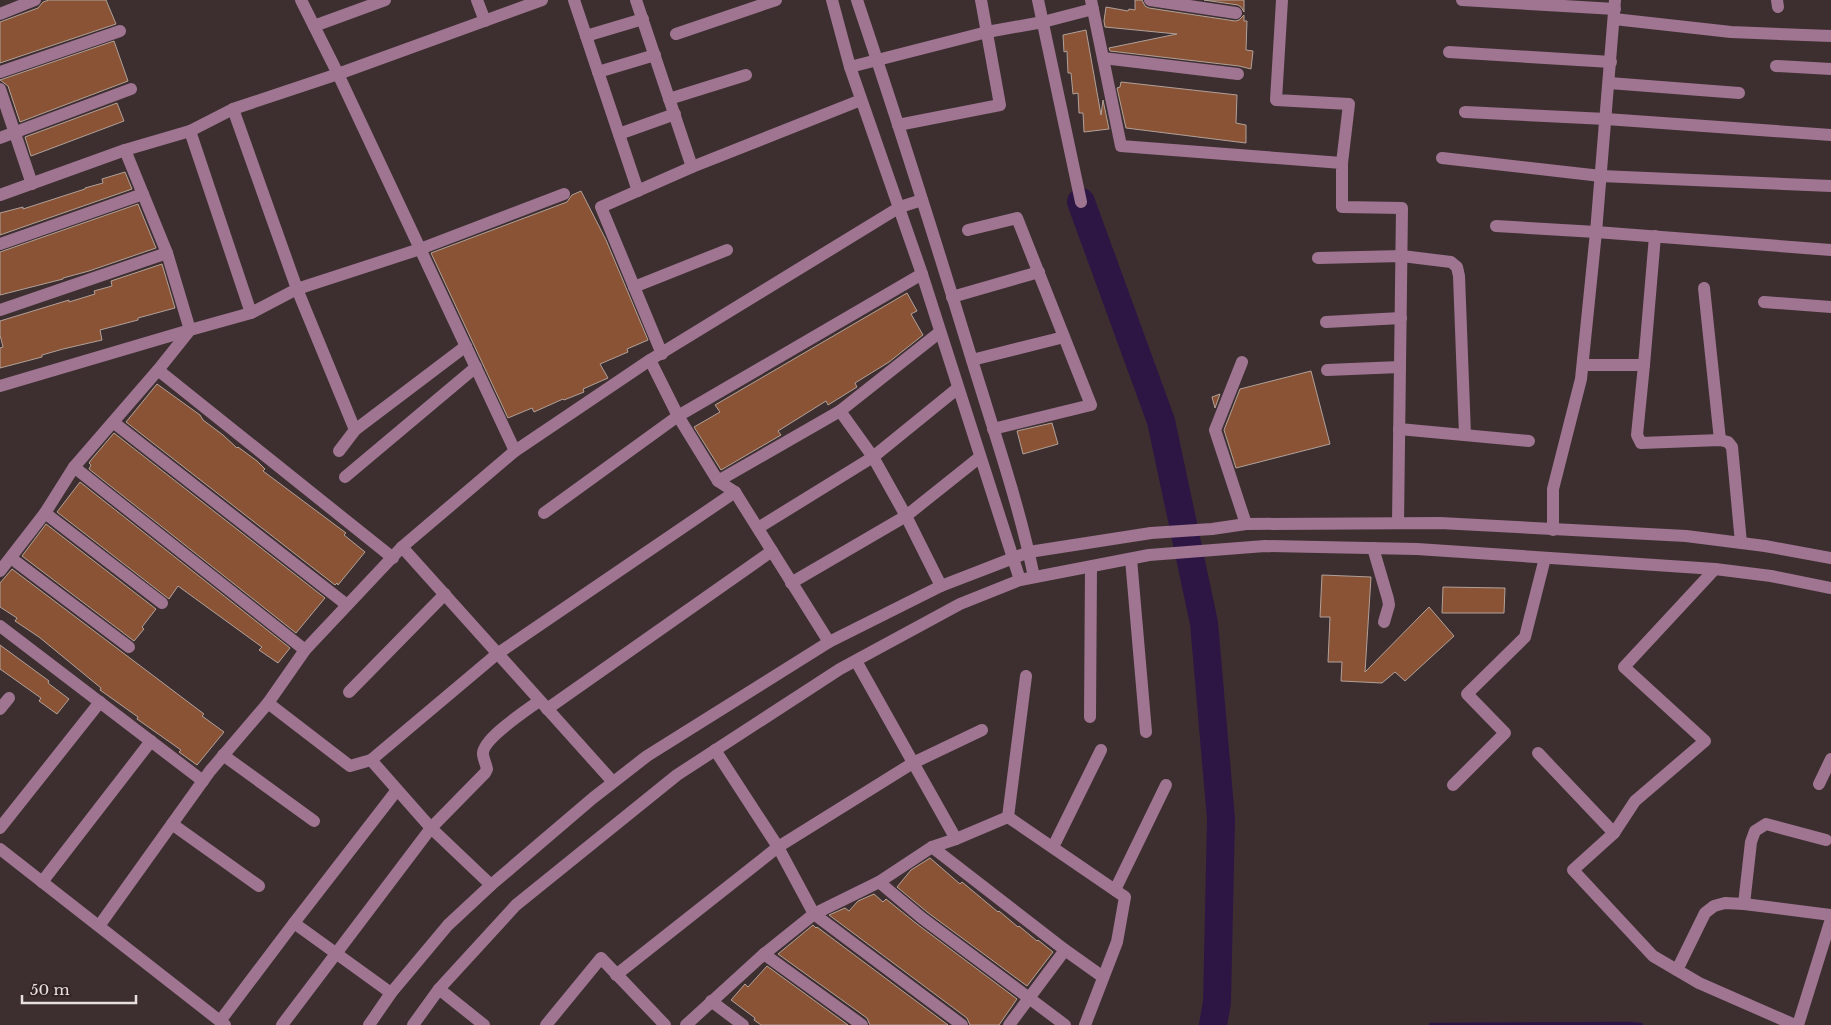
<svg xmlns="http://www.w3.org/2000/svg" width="1831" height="1025" viewBox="0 0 1831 1025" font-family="'Libre Baskerville',serif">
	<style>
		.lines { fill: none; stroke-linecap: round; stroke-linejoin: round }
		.stream { stroke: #2e1644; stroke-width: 4.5 }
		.river { stroke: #2e1644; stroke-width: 28 }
		.building { fill: #8a5336; stroke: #b1a199 }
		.minor { stroke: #9f7591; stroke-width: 12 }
	</style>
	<rect width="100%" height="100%" fill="#3d2f30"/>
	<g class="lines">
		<path class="stream" d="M1431,1025L1628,1024L1641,1025"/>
		<path class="river" d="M1081,202L1161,421L1204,623L1221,819L1217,1002L1213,1025"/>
	</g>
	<g class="building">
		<path d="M49,0H106L116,24L0,63V22L38,8L43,2Z"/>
		<path d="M1135,0H1142L1145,6L1149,8L1235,21L1239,20L1244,15V21H1247L1246,50L1253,51L1251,69L1239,66L1110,51L1109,48L1177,34L1105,27L1104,21L1106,7L1128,11L1129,9L1135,10Z"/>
		<path d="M1204,0H1244V12L1241,7L1238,5Z"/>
		<path d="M1086,30L1101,115L1103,100L1109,129L1084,132L1083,113H1079L1078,93L1073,94L1071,73H1068L1067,51L1064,52L1063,35Z"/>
		<path d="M114,41L128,81L20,122L8,86L0,80Z"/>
		<path d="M1121,82L1237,95L1236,123L1246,125V143L1126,128L1117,88L1120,87Z"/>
		<path d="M117,103L124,121L31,156L25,137Z"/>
		<path d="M125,172L132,189L0,235V213L23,207V209L85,189V188L103,183L102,179Z"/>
		<path d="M581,191L606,240L648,340L627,349L628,352L600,364L608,378L583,389L584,392L564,400L563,399L534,412L532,408L508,418L431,253L567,202L572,195Z"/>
		<path d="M138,204L156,248L89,271L63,278V279L0,295V252Z"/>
		<path d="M162,264L175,308L138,318V320L100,330L102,340L63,349L42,355V357L0,368V348L3,347L0,335V321L69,300V302L95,294L94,291L112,286L111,281Z"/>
		<path d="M907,293L917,311L911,314L923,335L889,362L855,383L857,387L828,405L826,401L778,431L781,435L721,470L694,427L720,412L715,405Z"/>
		<path d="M1311,371L1330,444L1236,468L1224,430L1240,389Z"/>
		<path d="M157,384L200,415L203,420L223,435L237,448L238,447L257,461L265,469L263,471L346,533L344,535L365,552L338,585L337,583L335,585L126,422Z"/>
		<path d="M1220,394L1215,408L1212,397Z"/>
		<path d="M1052,423L1058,444L1023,454L1017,431Z"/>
		<path d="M114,433L325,598L296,633L89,469L91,465L89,463L91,460Z"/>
		<path d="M80,482L290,648L278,663L259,650L262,647L178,586L169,599L57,512Z"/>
		<path d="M46,524L156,609L142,627L144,629L134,641L22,556Z"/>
		<path d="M12,569L204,714L202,716L224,732L197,765L179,752L181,750L137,719L138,717L100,690L101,688L39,637L15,621L17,618L0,607V583Z"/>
		<path d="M1322,575L1371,577L1365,672L1429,607L1454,636L1405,681L1395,672L1382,683L1341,681L1342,662H1328L1330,617H1320Z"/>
		<path d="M1443,587L1505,588L1504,613H1442Z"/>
		<path d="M0,645L49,681L48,683L69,699L57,714L39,701L41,698L0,669Z"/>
		<path d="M930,858L960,884L962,882L998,912L999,911L1018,927L1019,926L1037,941L1038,940L1053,952L1027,986L927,912L897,887L911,870Z"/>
		<path d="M874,894L883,902L886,899L917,924L1017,999L999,1025H970L967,1018L829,915L845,908L849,911L858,901Z"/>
		<path d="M813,925L816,928L817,927L948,1025H870L867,1018L778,954Z"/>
		<path d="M767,966L848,1025H761L754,1020L755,1018L731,1000L745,984L748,987Z"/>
	</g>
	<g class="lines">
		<g class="minor">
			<path d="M301,0L338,74L515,451"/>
			<path d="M477,0L485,21"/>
			<path d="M574,0L638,191"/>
			<path d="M636,0L692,167"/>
			<path d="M832,0L850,67L922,274L1020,580"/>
			<path d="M857,0C897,119 935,239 972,360C994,432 1019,504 1034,577"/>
			<path d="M1038,0L1081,202"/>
			<path d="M1091,0L1121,146L1342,163V207L1402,208L1398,523"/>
			<path d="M1150,0L1236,13"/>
			<path d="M1282,0L1276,100L1349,104L1342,163"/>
			<path d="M1462,0L1615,9"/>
			<path d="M1777,0L1778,7"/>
			<path d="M0,14L35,0"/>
			<path d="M1614,19L1731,32L1831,36"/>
			<path d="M314,26L385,0"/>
			<path d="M676,34L776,0"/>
			<path d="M586,36L643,19"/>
			<path d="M1449,52L1611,62"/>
			<path d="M1103,58L1238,74"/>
			<path d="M1776,66L1831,69"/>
			<path d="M850,67L987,32L1043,22L1093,9"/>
			<path d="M0,72L120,31"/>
			<path d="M598,72L655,55"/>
			<path d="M1609,83L1739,93"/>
			<path d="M0,89L32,184"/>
			<path d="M669,99L746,75"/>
			<path d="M233,109L297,289L355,430"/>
			<path d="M1465,112L1606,119L1831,135"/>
			<path d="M898,125L1000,105L981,0"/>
			<path d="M190,131L251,313"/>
			<path d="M619,134L675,114"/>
			<path d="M0,138L131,89"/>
			<path d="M1442,158L1601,176L1831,186"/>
			<path d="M0,195L125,150L190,131L233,109L338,74L542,0"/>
			<path d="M1496,226L1596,232L1831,250"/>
			<path d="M968,230L1017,218L1091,405L993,429"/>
			<path d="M0,244L143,194"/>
			<path d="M1318,258L1402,256L1451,262L1457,267L1459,276L1465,435"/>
			<path d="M634,287L727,250"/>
			<path d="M1704,288L1720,440"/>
			<path d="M952,297L1039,272"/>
			<path d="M1764,302L1831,307"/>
			<path d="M0,310L167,253"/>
			<path d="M1326,322L1401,318"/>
			<path d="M662,354L601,207L692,167L861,100"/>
			<path d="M650,360L678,416L718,481L735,492L829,642"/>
			<path d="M972,360L1064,337"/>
			<path d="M1242,362L1215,430L1246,524"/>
			<path d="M1583,365H1644L1655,236"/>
			<path d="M1644,365L1637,435L1641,443L1720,440L1728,442L1732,447L1741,543"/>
			<path d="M158,370L393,558"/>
			<path d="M1327,370L1400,367"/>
			<path d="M0,386L190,330L167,253L125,150"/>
			<path d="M840,411L873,457L906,516L941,586"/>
			<path d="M113,422L347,605"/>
			<path d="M1399,429L1529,441"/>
			<path d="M339,451L355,430L466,346"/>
			<path d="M74,467L305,650"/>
			<path d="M345,477L476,367"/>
			<path d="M718,481L840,411L940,332"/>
			<path d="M45,513L162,603"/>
			<path d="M544,513L678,416L922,274"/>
			<path d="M758,528L873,457L958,388"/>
			<path d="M1553,530V489L1581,379L1596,232L1615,0"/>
			<path d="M402,547L613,782"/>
			<path d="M1373,548L1388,599L1389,605L1384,622"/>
			<path d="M11,558L129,647"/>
			<path d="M1131,559L1146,732"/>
			<path d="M1715,569L1624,667L1705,741L1635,801L1614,833L1573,870L1653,956L1699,983L1795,1025"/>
			<path d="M0,571L45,513L74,467L158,370L190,330L251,313L297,289L420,249L564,194"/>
			<path d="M791,583L906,516L980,457"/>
			<path d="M0,626L203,781"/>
			<path d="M856,661L956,839"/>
			<path d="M349,692L445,594"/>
			<path d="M268,703L350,766L371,760L497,654L735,492"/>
			<path d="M0,709L9,698"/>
			<path d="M547,709L772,551"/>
			<path d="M1090,717L1091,567"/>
			<path d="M715,750L778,847L814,914L962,1025"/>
			<path d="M1538,753L1614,833"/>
			<path d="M223,755L314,821"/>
			<path d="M371,760L431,828L491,885"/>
			<path d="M1819,784L1831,759"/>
			<path d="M1453,785L1505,733L1467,694L1525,637L1545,558"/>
			<path d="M1008,817L1026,676"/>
			<path d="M172,824L259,886"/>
			<path d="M0,828L100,702"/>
			<path d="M932,847L1065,950L1103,977"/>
			<path d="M1053,847L1101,750"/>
			<path d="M0,849L225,1025"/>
			<path d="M42,882L151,741"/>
			<path d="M879,882L922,918L1065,1025"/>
			<path d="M1115,890L1166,785"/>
			<path d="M1744,904L1751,842L1755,831L1766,824L1826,840"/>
			<path d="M294,923L391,993"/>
			<path d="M99,926L210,771L268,703L305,650L402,547L515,451L650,360L900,207L922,200"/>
			<path d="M764,954L862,1025"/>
			<path d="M1677,970L1705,913L1714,906L1725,903L1744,904L1831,915"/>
			<path d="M616,975L778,847L913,763L982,730"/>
			<path d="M439,989L484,1025"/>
			<path d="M711,1001L743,1025"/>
			<path d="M220,1021L294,923L397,790"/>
			<path d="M282,1025L431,828L485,773L487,769C486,764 483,758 483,754C482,739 527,710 539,701"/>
			<path d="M369,1025L391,993L448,925L491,885L593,798L647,756L829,642L941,586L1029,552L1151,533L1212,529L1246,524L1440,523L1686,536L1765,546L1831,558"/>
			<path d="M413,1025L439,989L516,905L677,775L840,669L960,604L1020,580L1149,555L1265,546L1417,549L1715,569L1771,576L1831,588"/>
			<path d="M546,1025L601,958L665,1025"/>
			<path d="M686,1025L764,954L814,914L879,882L932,847L956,839L1008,817L1125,897L1117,942L1085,1025"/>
			<path d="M1009,1025L1065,950"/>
			<path d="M1798,1025L1831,919"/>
		</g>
	</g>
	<path d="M22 995v8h114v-8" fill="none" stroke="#e8dfdf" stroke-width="2.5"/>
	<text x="30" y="995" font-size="15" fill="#e8dfdf" stroke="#332526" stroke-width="4" paint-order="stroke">50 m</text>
</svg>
